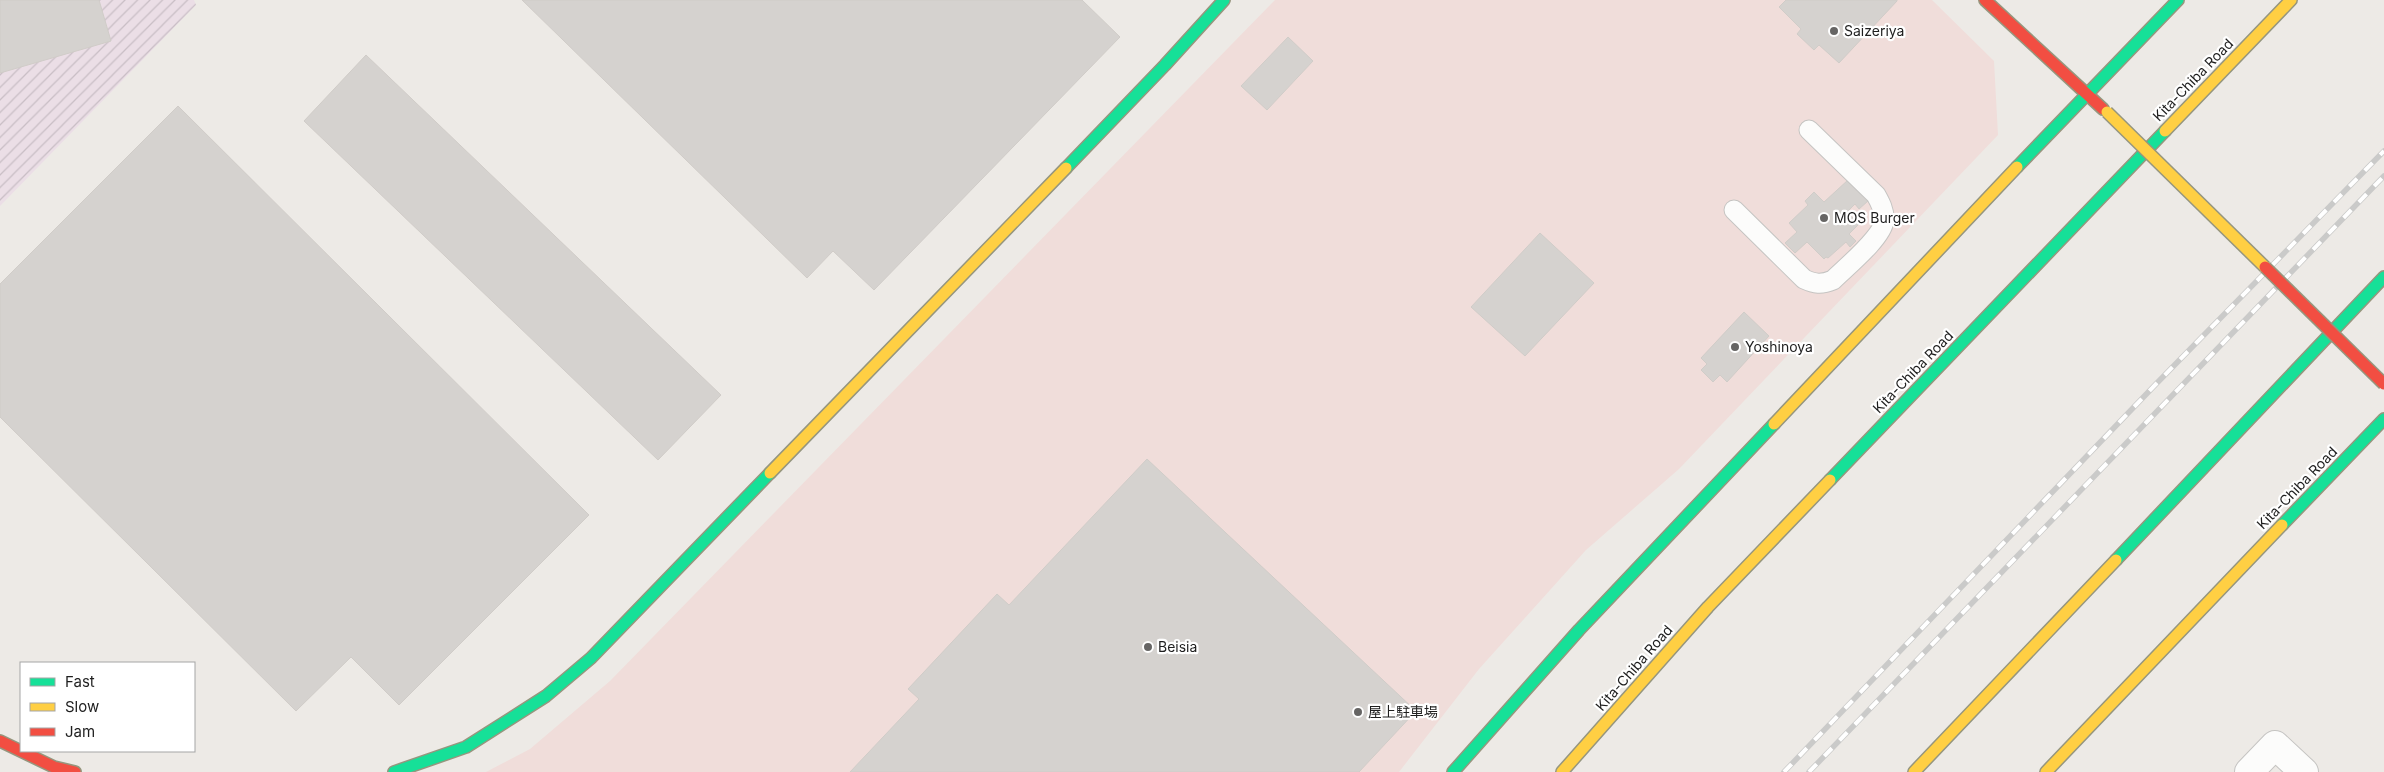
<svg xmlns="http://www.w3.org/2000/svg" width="2384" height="772" viewBox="0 0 2384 772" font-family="Inter,'Noto Sans JP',sans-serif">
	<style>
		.commercial { fill: #f0ddda }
		.industrial { fill: url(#industrial-furrows) }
		.building { fill: #d5d2cf; stroke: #d0ccc8 }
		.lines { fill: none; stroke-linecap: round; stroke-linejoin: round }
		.lane-casing { stroke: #c5c4c2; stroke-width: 21 }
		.street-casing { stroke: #c5c4c2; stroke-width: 30 }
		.fast-casing { stroke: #96967e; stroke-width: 14 }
		.slow-casing { stroke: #96967e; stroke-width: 14 }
		.jam-casing { stroke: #96967e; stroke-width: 14 }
		.lane { stroke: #fcfcfb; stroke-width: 19 }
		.street { stroke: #fcfcfb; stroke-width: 28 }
		.fast { stroke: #16e098; stroke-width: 11 }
		.slow { stroke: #ffcf43; stroke-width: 11 }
		.jam { stroke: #f24e42; stroke-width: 11 }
		.rail-casing { stroke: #cacac9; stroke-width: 5.5 }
		.rail { stroke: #fff; stroke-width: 4; stroke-dasharray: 11; stroke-linecap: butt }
		.slow-bridge-casing { stroke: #96967e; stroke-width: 14; stroke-linecap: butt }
		.jam-bridge-casing { stroke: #96967e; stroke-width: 14; stroke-linecap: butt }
		.slow-bridge { stroke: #ffcf43; stroke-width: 11 }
		.jam-bridge { stroke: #f24e42; stroke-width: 11 }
		.poi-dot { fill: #666564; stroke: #fff; stroke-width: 2 }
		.labels { text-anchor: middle; stroke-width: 4.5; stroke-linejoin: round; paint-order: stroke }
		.poi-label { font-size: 14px; fill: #1e1e1e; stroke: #fff; text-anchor: start }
		.street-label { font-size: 14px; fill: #1e1e1e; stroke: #fff }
	</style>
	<defs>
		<pattern id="industrial-furrows" width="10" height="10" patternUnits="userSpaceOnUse" patternTransform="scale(1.25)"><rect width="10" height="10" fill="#ebdee6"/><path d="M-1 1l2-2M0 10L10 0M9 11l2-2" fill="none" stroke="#c9bec5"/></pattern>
	</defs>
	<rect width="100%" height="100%" fill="#edeae6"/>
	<path class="commercial" d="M1275,0H1932L1994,61L1998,135L1679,469L1586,550L1479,669L1399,772H486L530,749L610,681Z"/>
	<path class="industrial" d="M0,0H194L196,5L0,206Z"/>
	<g class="building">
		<path d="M0,0H99L111,41L0,73Z"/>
		<path d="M522,0H1082L1120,37L874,290L833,251L807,278Z"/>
		<path d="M1786,0H1897V1L1839,63L1819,45L1814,50L1797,34L1801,29L1779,7Z"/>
		<path d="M1288,37L1313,61L1267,110L1241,86Z"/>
		<path d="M366,55L721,395L658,460L304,121Z"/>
		<path d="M178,106L589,515L399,705L351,657L296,711L0,417V284Z"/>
		<path d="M1848,180L1868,201L1859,209L1855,204L1847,212L1859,224L1849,234L1856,241L1850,247L1846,242L1828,258L1826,257L1824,259L1807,242L1795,253L1785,243L1797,232L1789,223L1808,205L1805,201L1814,192L1824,202Z"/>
		<path d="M1540,233L1594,283L1525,356L1471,307Z"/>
		<path d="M1744,312L1769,336L1727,382L1720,375L1713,382L1701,370L1707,364L1701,358Z"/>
		<path d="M1147,459L1416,711L1359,772H850L919,699L908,689L997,594L1009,605Z"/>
	</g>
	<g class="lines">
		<g class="lane-casing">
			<path id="lane" d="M1734,210L1804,279C1815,284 1821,285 1833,280C1846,267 1882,238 1884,221C1885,211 1880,202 1876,195L1809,130"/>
		</g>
		<g class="street-casing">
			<path id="street" d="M2249,772L2275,745L2304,772"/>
		</g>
		<g class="fast-casing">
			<g id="fast">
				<path d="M2017,167L2178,0"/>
				<path d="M1066,168L1165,65L1224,0"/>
				<path d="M1830,480L2165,131"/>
				<path d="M2282,525L2384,419"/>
				<path d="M2116,560L2384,277"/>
				<path d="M394,772L466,747L546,696L591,658L770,473"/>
				<path d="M1453,772L1579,630L1774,424"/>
			</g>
		</g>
		<g class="slow-casing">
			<g id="slow">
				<path d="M2165,131L2291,0"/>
				<path d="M1774,424L2017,167"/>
				<path d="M770,473L1066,168"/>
				<path d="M1562,772L1708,607L1830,480"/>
				<path d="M1914,772L2116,560"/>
				<path d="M2046,772L2282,525"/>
			</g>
		</g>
		<g class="jam-casing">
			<g id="jam">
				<path d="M1985,0L2103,109"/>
				<path d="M0,741L54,767L75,772"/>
			</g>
		</g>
		<use href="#lane" class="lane"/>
		<use href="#street" class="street"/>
		<use href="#fast" class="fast"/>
		<use href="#slow" class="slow"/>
		<use href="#jam" class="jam"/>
		<g class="rail-casing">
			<g id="rail">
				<path d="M1784,772L2156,384L2384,151"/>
				<path d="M1809,772L2384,176"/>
			</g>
		</g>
		<use href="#rail" class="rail"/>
		<g class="slow-bridge-casing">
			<path id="slow-bridge" d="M2107,112L2265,267"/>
		</g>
		<g class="jam-bridge-casing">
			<path id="jam-bridge" d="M2265,267L2384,384"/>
		</g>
		<use href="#slow-bridge" class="slow-bridge"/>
		<use href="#jam-bridge" class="jam-bridge"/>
	</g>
	<g class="poi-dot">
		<circle cx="1834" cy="31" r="5"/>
		<circle cx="1824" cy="218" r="5"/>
		<circle cx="1735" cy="347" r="5"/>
		<circle cx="1148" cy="647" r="5"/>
		<circle cx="1358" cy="712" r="5"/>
	</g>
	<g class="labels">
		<g class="poi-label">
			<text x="1844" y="36">Saizeriya</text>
			<text x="1834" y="223">MOS Burger</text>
			<text x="1745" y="352">Yoshinoya</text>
			<text x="1158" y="652">Beisia</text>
			<text x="1368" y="717">屋上駐車場</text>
		</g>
		<g class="street-label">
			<text transform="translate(2193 80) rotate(-46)" y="5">Kita-Chiba Road</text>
			<text transform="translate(1913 372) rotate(-46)" y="5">Kita-Chiba Road</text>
			<text transform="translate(2297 488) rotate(-46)" y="5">Kita-Chiba Road</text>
			<text transform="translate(1634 668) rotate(-49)" y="5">Kita-Chiba Road</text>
		</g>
	</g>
	<rect x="20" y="662" width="175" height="90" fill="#ffffff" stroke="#a5a5a5"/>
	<rect x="30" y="678" width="25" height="8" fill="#16e098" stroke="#a5a5a5"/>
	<text x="65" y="687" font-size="15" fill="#1e1e1e">Fast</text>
	<rect x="30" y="703" width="25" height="8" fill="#ffcf43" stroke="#a5a5a5"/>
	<text x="65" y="712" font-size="15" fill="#1e1e1e">Slow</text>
	<rect x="30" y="728" width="25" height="8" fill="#f24e42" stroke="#a5a5a5"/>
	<text x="65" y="737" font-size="15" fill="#1e1e1e">Jam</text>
</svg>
